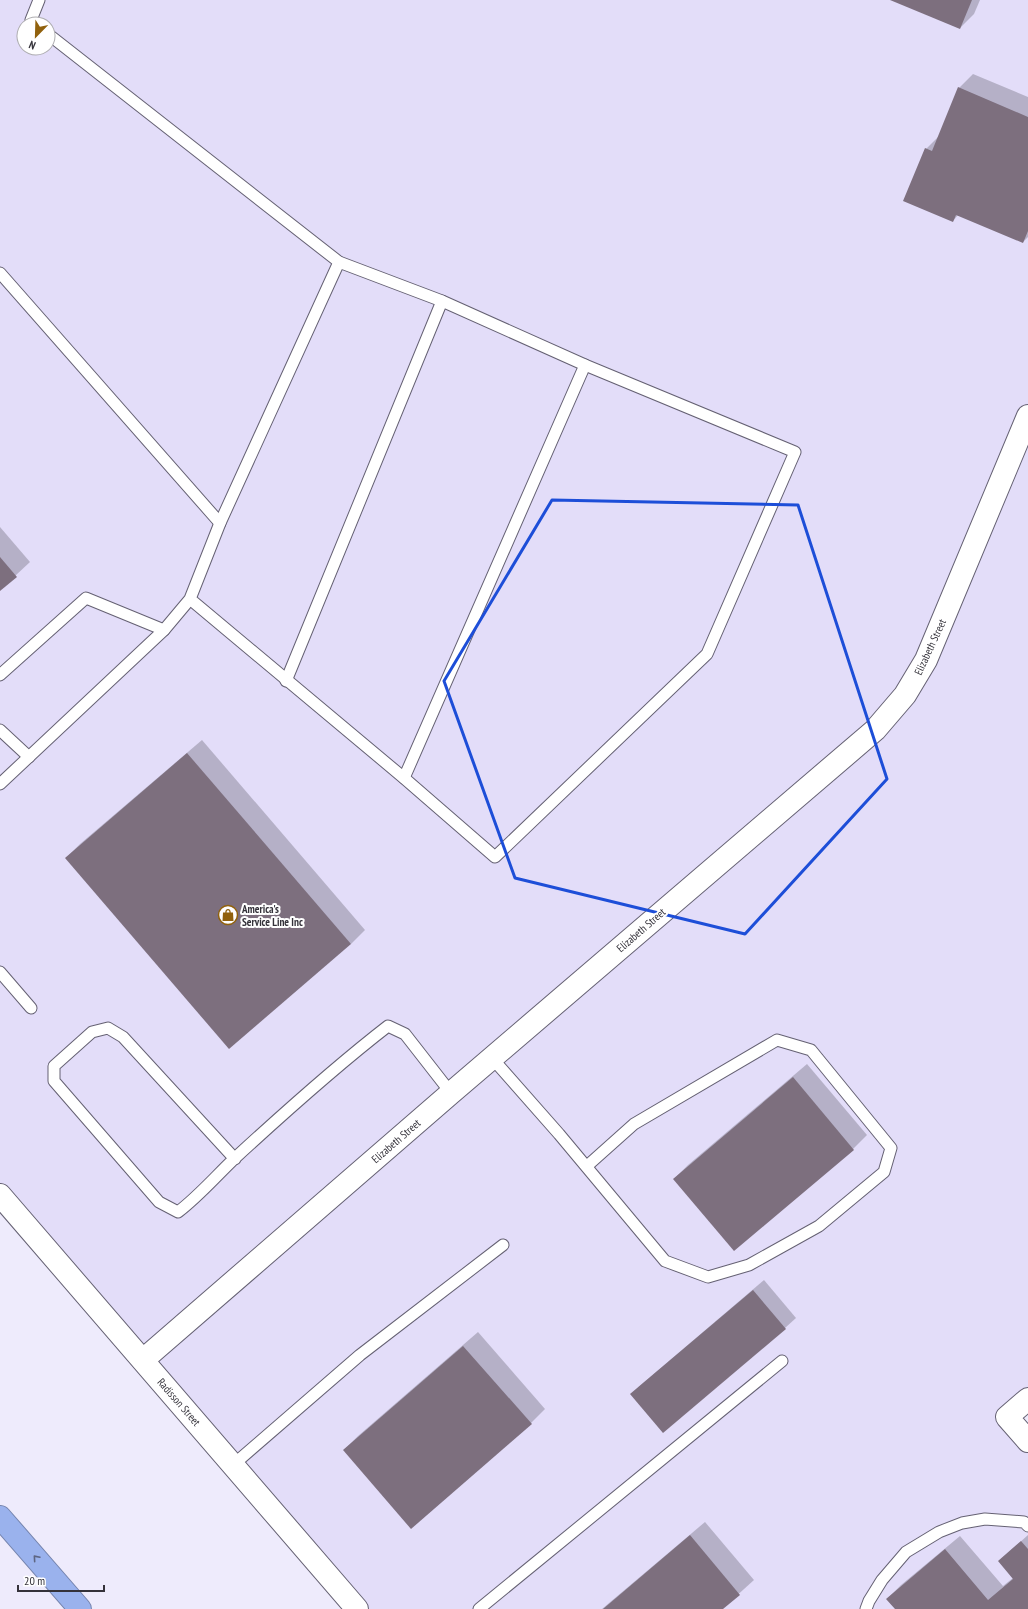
<svg xmlns="http://www.w3.org/2000/svg" width="1028" height="1609" viewBox="0 0 1028 1609" font-family="'PT Sans Narrow',sans-serif">
	<style>
		.built { fill: #e3ddf9; fill-rule: evenodd }
		.shadow { fill: #0003 }
		.building { fill: #7d6f7e }
		.lines { fill: none; stroke-linecap: round; stroke-linejoin: round }
		.service-casing { stroke: #656173; stroke-width: 13 }
		.minor-casing { stroke: #656173; stroke-width: 24 }
		.motorway-casing { stroke: #7685ae; stroke-width: 24 }
		.service { stroke: #fff; stroke-width: 11 }
		.minor { stroke: #fff; stroke-width: 22 }
		.motorway { stroke: #9ab2ed; stroke-width: 22 }
		.oneway { stroke: #5d6582 }
		.marked { fill: none; stroke: #1d4ed8; stroke-width: 3; stroke-linejoin: round }
		.labels { text-anchor: middle; stroke-width: 4; stroke-linejoin: round; paint-order: stroke }
		.street-label { font-size: 11px; fill: #34323a; stroke: #fff }
		.poi-label { font-size: 11px; font-weight: bold; fill: #34323a; stroke: #fff; text-anchor: start }
	</style>
	<rect width="100%" height="100%" fill="#eeebfc"/>
	<path class="built" d="M0,0H1028V1399L1007,1417L1028,1441V1609H357L0,1195ZM24,24H48V48H24Z"/>
	<g class="shadow">
		<path d="M893,0H980L974,14L960,28Z"/>
		<path d="M973,74L1028,97V237L1023,242L958,215L953,221L926,149L940,135L959,88Z"/>
		<path d="M0,527L30,562L0,590Z"/>
		<path d="M202,740L365,930L351,944L66,858L80,844Z"/>
		<path d="M807,1064L867,1135L853,1149L674,1179L688,1165Z"/>
		<path d="M764,1280L796,1318L785,1328L631,1394L642,1384Z"/>
		<path d="M478,1332L545,1409L531,1423L411,1528L344,1450L358,1436Z"/>
		<path d="M705,1522L754,1580L722,1609H602Z"/>
		<path d="M1028,1535V1609H896L887,1599L901,1585L960,1536L1003,1586L1013,1578L999,1561Z"/>
	</g>
	<g class="building">
		<path d="M890,0H972L960,29Z"/>
		<path d="M958,87L1028,117V231L1023,243L956,215L953,222L903,201L925,148L932,151Z"/>
		<path d="M0,557L17,577L0,591Z"/>
		<path d="M187,753L351,944L229,1049L65,858Z"/>
		<path d="M793,1077L854,1150L734,1251L673,1179Z"/>
		<path d="M753,1290L786,1329L663,1433L630,1394Z"/>
		<path d="M463,1346L532,1424L411,1529L343,1450Z"/>
		<path d="M690,1535L740,1595L723,1609H603Z"/>
		<path d="M1021,1541L1028,1549V1609H895L886,1599L945,1549L988,1600L1013,1579L998,1561Z"/>
	</g>
	<g class="lines">
		<g class="service-casing">
			<g id="service">
				<path d="M36,24L31,20L39,0"/>
				<path d="M48,34L339,262"/>
				<path d="M0,273L220,523"/>
				<path d="M0,675L86,598L164,630"/>
				<path d="M286,681L442,301"/>
				<path d="M0,730L29,757"/>
				<path d="M404,778L585,365"/>
				<path d="M0,784L164,630L190,599L220,523L339,262L442,301L585,365L795,452L707,654L495,857L404,778L190,599"/>
				<path d="M0,972L31,1008"/>
				<path d="M492,1058L559,1134L665,1261L708,1277L749,1265L819,1226L884,1172L891,1148L811,1050L777,1040L634,1124L587,1166"/>
				<path d="M235,1159L123,1037L108,1028L92,1032L54,1066V1081L159,1202L178,1212C199,1196 216,1176 235,1158C285,1112 335,1067 388,1026L405,1034L451,1093"/>
				<path d="M233,1465L360,1355L503,1245"/>
				<path d="M479,1609L782,1361"/>
				<path d="M866,1609L869,1601L882,1580L906,1552L939,1532L962,1523L985,1519L1024,1522L1028,1526"/>
			</g>
		</g>
		<g class="minor-casing">
			<g id="minor">
				<path d="M0,1195L357,1609"/>
				<path d="M143,1360L451,1093L875,730L905,695L926,660L1028,416"/>
				<path d="M1028,1399L1007,1417L1028,1441"/>
			</g>
		</g>
		<g class="motorway-casing">
			<path id="motorway" d="M0,1517L80,1609"/>
		</g>
		<use href="#service" class="service"/>
		<use href="#minor" class="minor"/>
		<use href="#motorway" class="motorway"/>
	</g>
	<defs><path id="oneway-chevron" d="M-2-3.5L2.5 0L-2 3.5" fill="none" stroke-width="1.6" stroke-linecap="round" stroke-linejoin="round"/></defs>
	<use class="oneway" href="#oneway-chevron" transform="translate(36 1558) rotate(-131)"/>
	<path class="marked" d="M552,500L798,505L887,779L745,934L515,878L444,681Z"/>
	<defs>
		<g id="shop-ring" transform="scale(1)"><circle r="9.5" fill="#fff" stroke="#91610d" stroke-width="1.5"/><path d="M-5-2.5h2.3a2.7 3.5 0 0 1 5.4 0H5L5.5 6h-11ZM-1.5-2.5h3a1.5 2.3 0 0 0-3 0Z" fill="#91610d"/></g>
	</defs>
	<g fill-rule="evenodd">
		<use href="#shop-ring" x="228" y="915"/>
	</g>
	<g class="labels">
		<g class="street-label">
			<text transform="translate(930 647) rotate(-65)" y="4">Elizabeth Street</text>
			<text transform="translate(641 930) rotate(-41)" y="4">Elizabeth Street</text>
			<text transform="translate(396 1141) rotate(-41)" y="4">Elizabeth Street</text>
			<text transform="translate(179 1402) rotate(49)" y="4">Radisson Street</text>
		</g>
		<g class="poi-label">
			<text x="242" y="913">America's<tspan x="242" dy="13">Service Line Inc</tspan></text>
		</g>
	</g>
	<g transform="translate(36 36) rotate(203)"><circle r="19" fill="#ffffff" stroke="#aeadb0"/>
	<path d="M0-3L7 15L0 10L-7 15Z" fill="#91610d"/>
	<text y="-6" font-size="11" font-weight="bold" text-anchor="middle" fill="#34323a">N</text>
	</g>
	<path d="M18 1585v6h86v-6" fill="none" stroke="#34323a" stroke-width="2"/>
	<text x="24" y="1585" font-size="12" fill="#34323a" stroke="#ffffff" stroke-width="3" paint-order="stroke">20 m</text>
</svg>
